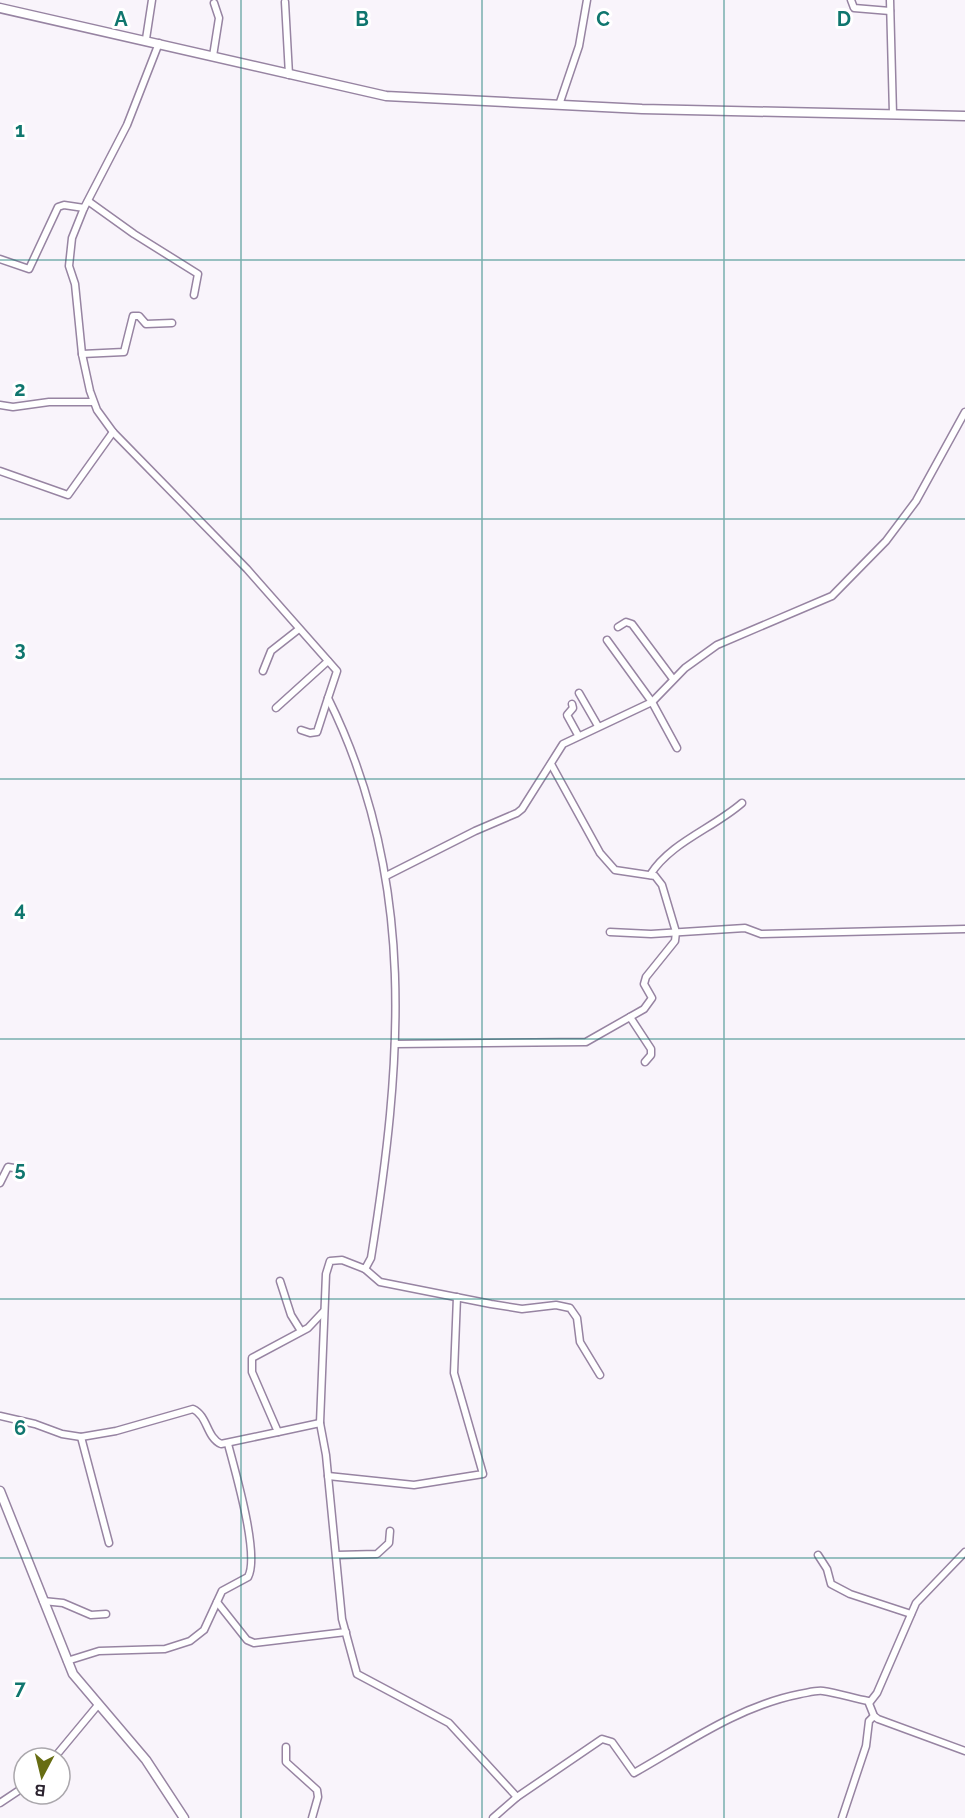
<svg xmlns="http://www.w3.org/2000/svg" width="965" height="1818" viewBox="0 0 965 1818" font-family="Raleway,sans-serif">
	<style>
		.lines { fill: none; stroke-linecap: round; stroke-linejoin: round }
		.street-casing { stroke: #9784a2; stroke-width: 9 }
		.secondary-casing { stroke: #9784a2; stroke-width: 11 }
		.street { stroke: #fff; stroke-width: 6 }
		.secondary { stroke: #fff; stroke-width: 8 }
		.grid { fill: none; stroke: #0f766e; stroke-width: 1.5; stroke-opacity: 0.55 }
		.grid-label { font-size: 20px; text-anchor: middle; font-weight: bold; fill: #0f766e; stroke: #fff; stroke-width: 6; stroke-linejoin: round; paint-order: stroke }
	</style>
	<rect width="100%" height="100%" fill="#f9f4fb"/>
	<g class="lines">
		<g class="street-casing">
			<g id="street">
				<path d="M851,0L854,8L890,11"/>
				<path d="M890,0L893,114"/>
				<path d="M285,2L289,75"/>
				<path d="M146,39L152,0"/>
				<path d="M159,43L127,125L84,208L72,238L69,266L75,284L82,354L90,391L97,410L113,432L247,569L337,671L328,698C418,880 402,1064 371,1258L365,1269L342,1260L330,1261L326,1274L320,1423L326,1455L342,1619L357,1674L449,1723L517,1797"/>
				<path d="M213,56L219,18L214,3"/>
				<path d="M559,105L579,46L587,0"/>
				<path d="M88,201L134,234L198,274L194,295"/>
				<path d="M0,259L29,269L58,207L64,205L84,208"/>
				<path d="M82,354L124,352L133,316H139L146,324L172,323"/>
				<path d="M0,405L13,407L49,402H93"/>
				<path d="M0,471L68,495L113,432"/>
				<path d="M618,627L626,622L632,624L673,679"/>
				<path d="M607,640L652,702L677,748"/>
				<path d="M263,671L271,651L299,629"/>
				<path d="M579,693L598,726"/>
				<path d="M572,704L573,708L567,715L578,735"/>
				<path d="M276,708L328,661"/>
				<path d="M301,730L310,733L317,732L328,698"/>
				<path d="M650,875C671,842 712,829 742,803"/>
				<path d="M386,876L475,831L517,813L522,809L563,744L652,702L685,668L717,645L832,596L886,541L916,501L965,412"/>
				<path d="M610,932L651,934L745,928L761,934L965,929"/>
				<path d="M630,1017L651,1049V1055L645,1062"/>
				<path d="M395,1044L586,1042L644,1009L652,998L644,984L646,977L675,941L676,932L662,885L655,876L615,870L600,853L551,764"/>
				<path d="M0,1183L8,1167L20,1169"/>
				<path d="M365,1269L380,1282L491,1304L522,1309L556,1305L570,1308L577,1318L580,1342L600,1375"/>
				<path d="M280,1281L291,1315L301,1331"/>
				<path d="M0,1416L35,1424L62,1434L81,1437L116,1431L193,1409C208,1416 206,1437 221,1444L278,1432L252,1372V1358L308,1328L323,1312"/>
				<path d="M278,1432L320,1423"/>
				<path d="M81,1437L109,1543"/>
				<path d="M328,1476L414,1485L483,1474L454,1373L457,1297"/>
				<path d="M337,1555L377,1554L389,1543L390,1531"/>
				<path d="M818,1555L827,1569L831,1584L850,1594L911,1614"/>
				<path d="M43,1601L63,1603L91,1615L106,1614"/>
				<path d="M217,1602L247,1640L254,1643L346,1632"/>
				<path d="M67,1661L99,1651L165,1649L190,1641L204,1630L222,1591L248,1577C260,1555 235,1471 228,1444"/>
				<path d="M870,1702L877,1693L916,1603L965,1552"/>
				<path d="M286,1747V1762L317,1790L318,1797L312,1818"/>
				<path d="M54,1758L98,1705"/>
				<path d="M0,1803L24,1787"/>
				<path d="M493,1818L517,1797L602,1739L612,1742L634,1773C687,1743 739,1706 800,1694C807,1693 816,1690 823,1691C837,1693 853,1698 868,1701L874,1716L878,1719L965,1751"/>
				<path d="M842,1818L866,1746L869,1721L874,1716"/>
			</g>
		</g>
		<g class="secondary-casing">
			<g id="secondary">
				<path d="M0,8L386,96L642,109L965,116"/>
				<path d="M0,1491L73,1674L146,1760L184,1818"/>
			</g>
		</g>
		<use href="#street" class="street"/>
		<use href="#secondary" class="secondary"/>
	</g>
	<path class="grid" d="M241,0V1818M482,0V1818M724,0V1818M0,260H965M0,519H965M0,779H965M0,1039H965M0,1299H965M0,1558H965"/>
	<g class="grid-label">
		<text x="121" y="26">A</text>
		<text x="362" y="26">B</text>
		<text x="603" y="26">C</text>
		<text x="844" y="26">D</text>
		<text x="20" y="137">1</text>
		<text x="20" y="396">2</text>
		<text x="20" y="656">3</text>
		<text x="20" y="916">4</text>
		<text x="20" y="1176">5</text>
		<text x="20" y="1435">6</text>
		<text x="20" y="1695">7</text>
	</g>
	<g transform="translate(42 1776) rotate(187)"><circle r="28" fill="#ffffff" stroke="#aaa7ac" stroke-width="1.5"/>
	<path d="M0-4.5L10 22L0 15L-10 22Z" fill="#676d12"/>
	<text y="-9" font-size="16" font-weight="bold" text-anchor="middle" fill="#2b232f">B</text>
	</g>
</svg>
